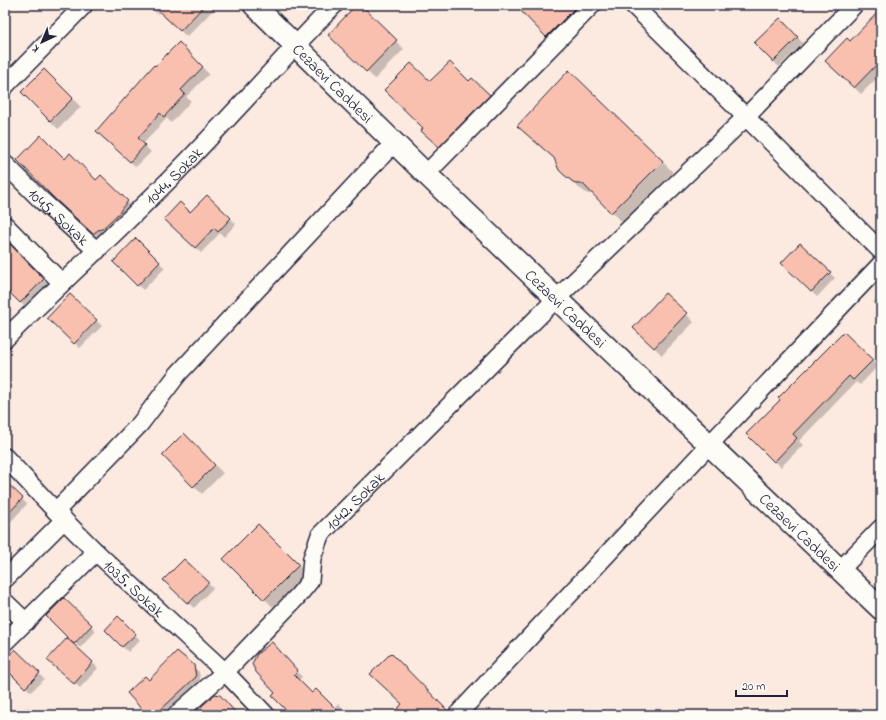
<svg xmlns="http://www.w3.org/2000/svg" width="886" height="720" viewBox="0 0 886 720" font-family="'Indie Flower',sans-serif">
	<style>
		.shadow { fill: #0003 }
		.building { fill: #f9c0af; stroke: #22223b }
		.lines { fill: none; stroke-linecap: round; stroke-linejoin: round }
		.minor-casing { stroke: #22223b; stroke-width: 20 }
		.tertiary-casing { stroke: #22223b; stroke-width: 24 }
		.minor { stroke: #fdfcf7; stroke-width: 17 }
		.tertiary { stroke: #fdfcf7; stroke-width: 21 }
		.labels { text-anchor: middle; stroke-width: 3; stroke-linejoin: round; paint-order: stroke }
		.street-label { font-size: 16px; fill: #22223b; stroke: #fdfcf7 }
	</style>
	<rect width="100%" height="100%" fill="#fceae1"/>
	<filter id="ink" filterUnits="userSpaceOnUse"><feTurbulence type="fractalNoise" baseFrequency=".025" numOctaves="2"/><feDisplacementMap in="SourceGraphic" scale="8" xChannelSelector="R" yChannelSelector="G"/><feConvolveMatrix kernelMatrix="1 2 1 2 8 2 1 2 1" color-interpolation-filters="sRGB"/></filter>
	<g filter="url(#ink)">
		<g class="shadow">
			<path d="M148,5H218L187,37L159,11L157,14Z"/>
			<path d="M313,5H322L318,10Z"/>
			<path d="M358,5H359L404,49L375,79L329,35Z"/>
			<path d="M527,5H588L552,42L522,11Z"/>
			<path d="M881,10V74L861,94L827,61L850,42Z"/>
			<path d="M780,20L803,43L779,67L756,44Z"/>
			<path d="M179,44L209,74L186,97L191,101L171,123L167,118L143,144L151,152L136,167L103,138Z"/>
			<path d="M44,71L81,107L58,129L22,92Z"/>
			<path d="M569,71L673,172L623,223L595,194H588L576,186L565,175L556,160L518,126Z"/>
			<path d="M472,79L495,102L446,153L423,131L425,129L430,83H469Z"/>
			<path d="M65,160L127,202L135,209L101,240L64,207Z"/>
			<path d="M207,196L236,224L224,237L220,233L201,253L165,219L190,213Z"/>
			<path d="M136,240L165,268L143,290L114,262Z"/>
			<path d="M5,241L49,285L26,308L5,287Z"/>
			<path d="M800,245L835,278L817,297L782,263Z"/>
			<path d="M881,295V310L873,303Z"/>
			<path d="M70,296L102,326L80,348L49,318Z"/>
			<path d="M686,314L694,322L662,355L642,336Z"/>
			<path d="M844,333L878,366L860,385L856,382L799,441L803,445L781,467L747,434Z"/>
			<path d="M184,435L223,473L202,494L163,455Z"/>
			<path d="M5,483L27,504L5,528Z"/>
			<path d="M258,526L307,574L273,607L224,559Z"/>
			<path d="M184,560L213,588L194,608L165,580Z"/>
			<path d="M64,599L96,631L80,648L48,616Z"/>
			<path d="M118,618L140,640L128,652L106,630Z"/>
			<path d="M67,639L98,668L80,688L54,665Z"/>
			<path d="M277,649L302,677L298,681L312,695L334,708L339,704L350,715H293L277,693Z"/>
			<path d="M15,650L44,679L31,692L5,667V661Z"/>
			<path d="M193,666L199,672L201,683L166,715H149V681Z"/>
			<path d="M28,707L36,715H20Z"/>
		</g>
		<g class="building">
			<path d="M152,5H205L180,31Z"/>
			<path d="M356,5H361L397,40L366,72L328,35Z"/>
			<path d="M515,5H578L546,37Z"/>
			<path d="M881,9V60L854,88L825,61L847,38L850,41Z"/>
			<path d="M780,18L798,37L773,62L754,43Z"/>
			<path d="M179,42L203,67L181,90L185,94L164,117L160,113L138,138L145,145L130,162L96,131L154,65L155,66Z"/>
			<path d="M450,62L469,81L472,78L490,95L439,147L421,131L423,128L384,90L411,63L430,81Z"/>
			<path d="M44,69L73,98L50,121L21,92Z"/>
			<path d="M569,70L663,161L611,213L583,184H576L564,175L559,170L554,158L517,126Z"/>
			<path d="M41,135L65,159L70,153L96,180L101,175L128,201L122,208L120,212L102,229L98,230L93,234L55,199L17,160Z"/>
			<path d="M207,195L231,218L218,232L214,228L195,248L164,219L180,202L190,212Z"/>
			<path d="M136,238L160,262L137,286L113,262Z"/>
			<path d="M5,239L44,279L20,303L5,288Z"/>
			<path d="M800,243L831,272L811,292L781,263Z"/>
			<path d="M665,293L687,313L654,348L633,328Z"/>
			<path d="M70,294L97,320L74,344L47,318Z"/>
			<path d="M844,332L873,360L853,380L849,376L793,434L797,438L774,462L746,434L780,400L778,398Z"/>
			<path d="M184,433L215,465L193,487L162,455Z"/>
			<path d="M5,481L23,498L5,517Z"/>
			<path d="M258,524L299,565L264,600L223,559Z"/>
			<path d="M184,559L209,582L188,604L163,580Z"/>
			<path d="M64,598L92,625L74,644L46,616Z"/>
			<path d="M118,616L136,634L122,647L105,630Z"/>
			<path d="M67,638L93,662L74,684L47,660Z"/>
			<path d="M272,642L298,671L294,675L312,693L316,689L342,715H291L272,696L275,693L256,672L252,664L257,654Z"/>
			<path d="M15,649L40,673L25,688L5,668V660Z"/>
			<path d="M177,651L194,665L196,677L155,715H147L127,693L145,676L149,680Z"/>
			<path d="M391,653L448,711L447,715H392L402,704L370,674Z"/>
			<path d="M215,694L220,695L238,715H192Z"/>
		</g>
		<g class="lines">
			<g class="minor-casing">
				<g id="minor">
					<path d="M633,5L881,251"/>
					<path d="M5,86L84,5"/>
					<path id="s1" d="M5,164L40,199L97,251"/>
					<path d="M426,174L592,5"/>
					<path d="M5,225L62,283"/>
					<path id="s2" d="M5,339C59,285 116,233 170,179C226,122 279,62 334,5"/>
					<path id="s3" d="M5,457L64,520L96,552L225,672L266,715"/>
					<path d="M56,511L140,424L178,374L394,143"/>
					<path d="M841,569L881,528"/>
					<path d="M5,579L64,520"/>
					<path d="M5,602L26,622"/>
					<path d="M5,642L96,552"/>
					<path id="s4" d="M176,715L225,672L297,597L310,581L312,558L320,535L557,298L746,117L854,5"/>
					<path d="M457,715L710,444L881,264"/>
				</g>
			</g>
			<g class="tertiary-casing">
				<g id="tertiary">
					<path id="s5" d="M254,5L426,174L881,609"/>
				</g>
			</g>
			<use href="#minor" class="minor"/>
			<use href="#tertiary" class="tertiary"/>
		</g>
	</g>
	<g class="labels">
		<g class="street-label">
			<text dy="6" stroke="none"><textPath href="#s5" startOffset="111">Cezaevi Caddesi</textPath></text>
			<text dy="6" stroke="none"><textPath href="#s2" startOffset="235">1044. Sokak</textPath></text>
			<text dy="6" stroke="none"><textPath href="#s1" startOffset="75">1045. Sokak</textPath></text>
			<text dy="6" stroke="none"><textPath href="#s5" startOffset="435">Cezaevi Caddesi</textPath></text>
			<text dy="6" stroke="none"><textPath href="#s4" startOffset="286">1042. Sokak</textPath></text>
			<text dy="6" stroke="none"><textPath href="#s5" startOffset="759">Cezaevi Caddesi</textPath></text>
			<text dy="6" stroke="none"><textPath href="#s3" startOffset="184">1035. Sokak</textPath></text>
		</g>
	</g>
	<rect width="886" height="720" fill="none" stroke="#fdfcf7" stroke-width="20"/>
	<rect x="10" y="10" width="866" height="700" fill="none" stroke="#22223b" stroke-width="1.5" filter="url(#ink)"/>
	<g transform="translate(42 42) rotate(224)" stroke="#fdfcf7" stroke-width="3" paint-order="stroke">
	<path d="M0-3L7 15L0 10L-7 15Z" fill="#22223b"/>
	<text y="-6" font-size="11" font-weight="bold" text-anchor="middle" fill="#22223b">K</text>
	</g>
	<path d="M736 690v6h51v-6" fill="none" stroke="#22223b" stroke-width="2"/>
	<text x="742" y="690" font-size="12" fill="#22223b" stroke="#fdfcf7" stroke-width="3" paint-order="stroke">20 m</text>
</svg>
